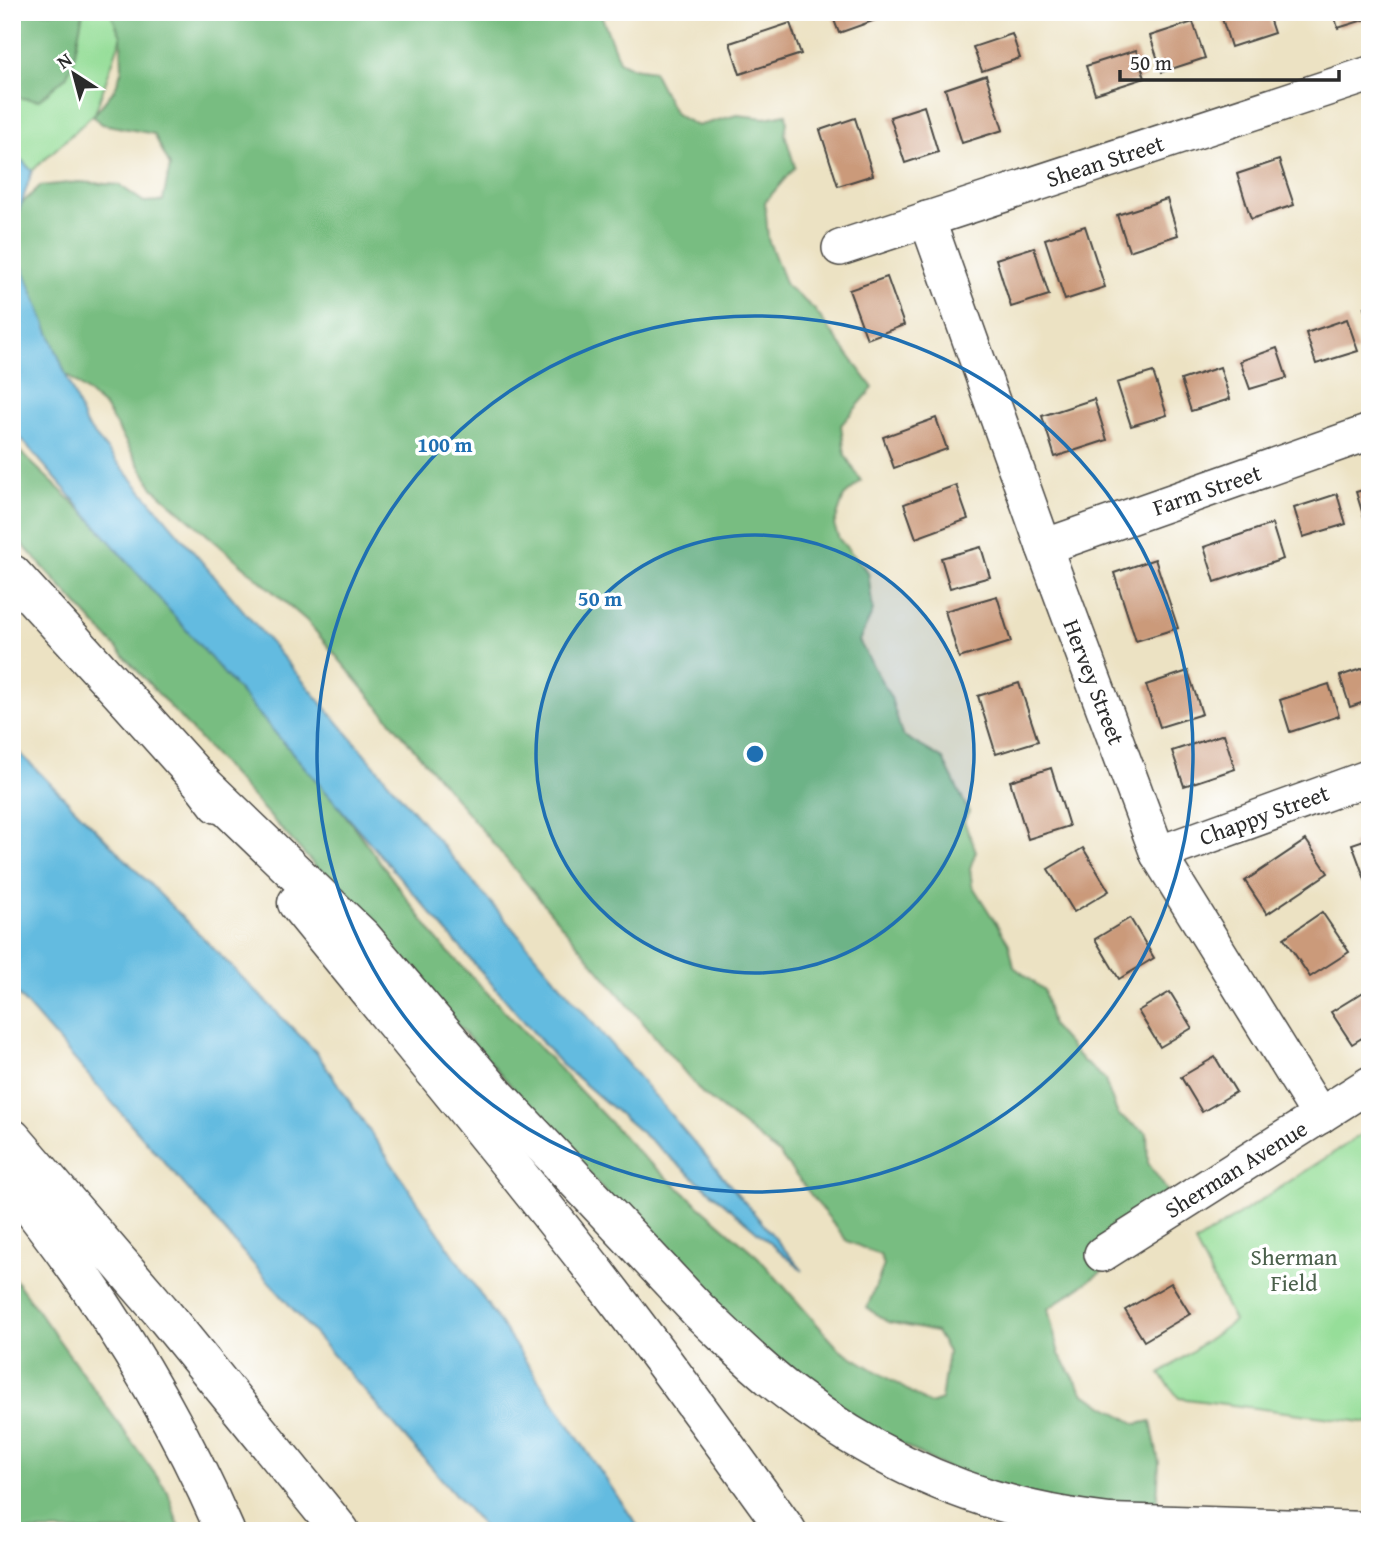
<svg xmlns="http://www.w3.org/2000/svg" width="1382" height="1543" viewBox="0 0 1382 1543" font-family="'Gentium Book Plus',serif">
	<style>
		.green { fill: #96de99; stroke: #608462; stroke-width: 2 }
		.forest { fill: #78bd81; stroke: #527456; stroke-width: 2 }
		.water { fill: #63bbe0; stroke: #477386; stroke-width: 2 }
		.building { fill: #cb9a7a }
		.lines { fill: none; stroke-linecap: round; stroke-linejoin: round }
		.street-casing { stroke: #484642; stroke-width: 38 }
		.highway-casing { stroke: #484642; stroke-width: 41 }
		.street { stroke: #fff; stroke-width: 35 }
		.highway { stroke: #fff; stroke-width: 38 }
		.ring { fill: none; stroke: #1f6fb2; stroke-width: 3.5 }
		.labels { text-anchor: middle; stroke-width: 7; stroke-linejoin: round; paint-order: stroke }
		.street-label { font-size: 23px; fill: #2b2b2b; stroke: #fff }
		.park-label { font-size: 23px; fill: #4b614c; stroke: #fff }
		.centre { fill: #1f6fb2; stroke: #fff; stroke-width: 3.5 }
		.ring-label { font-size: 21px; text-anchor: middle; font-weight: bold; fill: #1f6fb2; stroke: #fff; stroke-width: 7; stroke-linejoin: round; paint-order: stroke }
	</style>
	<rect width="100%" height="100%" fill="#fff"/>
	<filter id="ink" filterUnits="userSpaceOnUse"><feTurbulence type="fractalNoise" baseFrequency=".0143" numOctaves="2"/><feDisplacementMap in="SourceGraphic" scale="14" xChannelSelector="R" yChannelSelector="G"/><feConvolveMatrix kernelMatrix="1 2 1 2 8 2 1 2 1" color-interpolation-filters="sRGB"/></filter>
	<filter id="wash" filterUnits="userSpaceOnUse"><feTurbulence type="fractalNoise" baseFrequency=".00686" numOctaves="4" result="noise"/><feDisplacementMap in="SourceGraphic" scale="28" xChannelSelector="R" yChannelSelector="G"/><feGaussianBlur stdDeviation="1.57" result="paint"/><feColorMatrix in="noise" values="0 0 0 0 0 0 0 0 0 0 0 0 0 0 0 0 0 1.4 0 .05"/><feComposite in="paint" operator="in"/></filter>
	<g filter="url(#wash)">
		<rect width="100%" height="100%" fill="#ece2c3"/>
		<g class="green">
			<path d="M12,12H114L124,29L95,113L32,171L12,150Z"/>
			<path d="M1370,1129V1423L1179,1398L1160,1374L1234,1321L1195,1243Z"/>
		</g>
		<g class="forest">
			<path d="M12,12H83L73,62L66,77L39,100L12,97Z"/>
			<path d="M110,12H600L619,61L633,68L653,71L675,114L697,126L737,115L765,118L786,114L787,122L785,134L795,167L765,202L768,239L786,285L814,309L873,388L841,425L845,455L861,481L844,496L834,525L839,539L868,572L873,611L859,641L891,698L902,735L943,759L969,812L964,821L976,851L970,868L972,885L1009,944L1014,967L1044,990L1052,1026L1084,1062L1104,1078L1118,1115L1147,1133L1148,1163L1184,1215L1048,1309L1059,1354L1084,1394L1137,1424L1151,1421L1159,1463L1157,1502L1153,1521L1029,1512L764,1371L356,911L12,533V444L98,526L202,621L439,942L642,1156L758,1257L838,1348L930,1404L941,1400L948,1352L936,1332L888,1322L867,1308L884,1265L880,1255L847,1241L779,1154L702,1093L307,621L153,488L105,407L12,329V219L15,210L40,186L79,182L119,185L144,202L163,201L170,166L154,134L102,124L93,116L115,89L122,69L121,36Z"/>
			<path d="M12,1275L168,1492L180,1531H12Z"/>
		</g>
		<g class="water">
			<path d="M12,150L32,171L12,233Z"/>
			<path d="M12,240L86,425L803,1271L560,1063L12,428Z"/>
			<path d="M12,745L316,1052L641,1531H487L12,988Z"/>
		</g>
		<g id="blocks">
			<g class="building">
				<path d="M831,12H895V13L839,33Z"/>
				<path d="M1220,12H1267L1274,33L1231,47Z"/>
				<path d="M1333,12H1370V18L1338,28Z"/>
				<path d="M1193,22L1205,58L1162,72L1150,36Z"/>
				<path d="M790,23L801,54L740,74L730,43Z"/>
				<path d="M1012,34L1020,58L982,71L973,47Z"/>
				<path d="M1136,50L1145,78L1095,94L1086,66Z"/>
				<path d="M986,75L1003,130L962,143L945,89Z"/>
				<path d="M924,106L938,152L905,163L890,117Z"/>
				<path d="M855,118L873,175L838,186L820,130Z"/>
				<path d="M1279,160L1294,205L1251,219L1237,174Z"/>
				<path d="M1167,199L1178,235L1129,251L1117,215Z"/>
				<path d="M1085,226L1105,287L1065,300L1045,239Z"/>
				<path d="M1034,247L1049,295L1011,307L996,259Z"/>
				<path d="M887,277L904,325L867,339L849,290Z"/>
				<path d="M1370,306V323L1369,324L1364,307Z"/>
				<path d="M1347,319L1358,351L1316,364L1306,333Z"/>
				<path d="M1277,348L1287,378L1250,389L1240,361Z"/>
				<path d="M1220,367L1230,399L1191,411L1181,380Z"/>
				<path d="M1153,372L1167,415L1131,426L1117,383Z"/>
				<path d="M1094,399L1107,440L1055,457L1042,416Z"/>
				<path d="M936,418L947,449L894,468L883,437Z"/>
				<path d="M956,485L968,519L916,538L904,504Z"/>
				<path d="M1370,488V534H1369L1356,492Z"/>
				<path d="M1337,494L1346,524L1303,537L1294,508Z"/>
				<path d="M1272,524L1283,559L1215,582L1204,547Z"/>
				<path d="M981,547L990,577L950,588L941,558Z"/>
				<path d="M1155,559L1178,628L1136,641L1114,573Z"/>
				<path d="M997,596L1011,642L959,658L945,611Z"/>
				<path d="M1370,666V700L1350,707L1340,676Z"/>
				<path d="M1188,671L1202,714L1160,727L1146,685Z"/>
				<path d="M1019,683L1038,741L996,754L978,696Z"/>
				<path d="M1329,684L1339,716L1290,732L1280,700Z"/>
				<path d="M1224,734L1235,769L1184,786L1172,751Z"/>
				<path d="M1051,768L1069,826L1028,839L1010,781Z"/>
				<path d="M1370,838V880L1366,882L1352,844Z"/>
				<path d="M1306,840L1328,873L1267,914L1245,881Z"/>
				<path d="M1083,848L1109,891L1074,912L1048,869Z"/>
				<path d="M1322,912L1349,952L1310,977L1284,938Z"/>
				<path d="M1130,918L1154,958L1119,979L1095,939Z"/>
				<path d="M1370,988V1033L1352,1044L1331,1012Z"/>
				<path d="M1170,992L1192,1028L1160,1047L1138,1011Z"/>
				<path d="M1215,1057L1236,1092L1202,1112L1181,1077Z"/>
				<path d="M1171,1283L1190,1314L1144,1341L1125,1310Z"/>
			</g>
		</g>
	</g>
	<g filter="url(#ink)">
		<use href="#blocks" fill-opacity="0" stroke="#484642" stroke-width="2"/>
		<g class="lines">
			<g class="street-casing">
				<g id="street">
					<path d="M927,219L1044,547L1158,854L1320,1116"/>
					<path d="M840,248L1370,74"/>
					<path d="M1044,547L1370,432"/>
					<path d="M1158,854L1370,777"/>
					<path d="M1102,1254L1370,1084"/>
				</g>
			</g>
			<g class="highway-casing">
				<g id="highway">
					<path d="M12,574L131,704L202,783L218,804"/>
					<path d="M202,783L363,938L496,1095L699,1311C730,1340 760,1371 794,1396C865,1450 945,1490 1032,1510C1058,1516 1084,1520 1110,1523L1367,1531"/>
					<path d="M297,903C401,1031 507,1157 607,1287C669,1367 728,1449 787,1531"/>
					<path d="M12,1138L160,1310L340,1531"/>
					<path d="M12,1183C97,1289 171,1406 225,1531"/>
				</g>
			</g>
			<use href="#street" class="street"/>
			<use href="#highway" class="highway"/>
		</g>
	</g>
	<circle cx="755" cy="754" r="219" fill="#1f6fb2" fill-opacity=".12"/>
	<g class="ring">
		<circle cx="755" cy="754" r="219"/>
		<circle cx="755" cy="754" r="438"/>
	</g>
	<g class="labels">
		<g class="street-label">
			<text transform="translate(1105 161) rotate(-18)" y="8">Shean Street</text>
			<text transform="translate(1207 490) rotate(-19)" y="8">Farm Street</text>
			<text transform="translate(1094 682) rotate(69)" y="8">Hervey Street</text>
			<text transform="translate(1264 815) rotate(-20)" y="8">Chappy Street</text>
			<text transform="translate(1236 1169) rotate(-32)" y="8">Sherman Avenue</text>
		</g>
		<g class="park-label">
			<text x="1294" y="1265">Sherman<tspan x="1294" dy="26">Field</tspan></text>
		</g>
	</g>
	<circle cx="755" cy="754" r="10" class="centre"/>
	<g class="ring-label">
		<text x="445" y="452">100 m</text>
		<text x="600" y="606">50 m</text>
	</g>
	<rect width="1382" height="1543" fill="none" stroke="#fff" stroke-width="42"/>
	<g transform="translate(74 74) rotate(324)" stroke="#ffffff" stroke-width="5" paint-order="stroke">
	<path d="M0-5L12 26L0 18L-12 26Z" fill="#2b2b2b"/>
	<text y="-10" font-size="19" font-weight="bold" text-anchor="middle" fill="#2b2b2b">N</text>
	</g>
	<path d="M1120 70v10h219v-10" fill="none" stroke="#2b2b2b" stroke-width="3.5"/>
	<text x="1130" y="70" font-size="21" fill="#2b2b2b" stroke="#ffffff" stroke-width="5" paint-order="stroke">50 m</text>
</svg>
